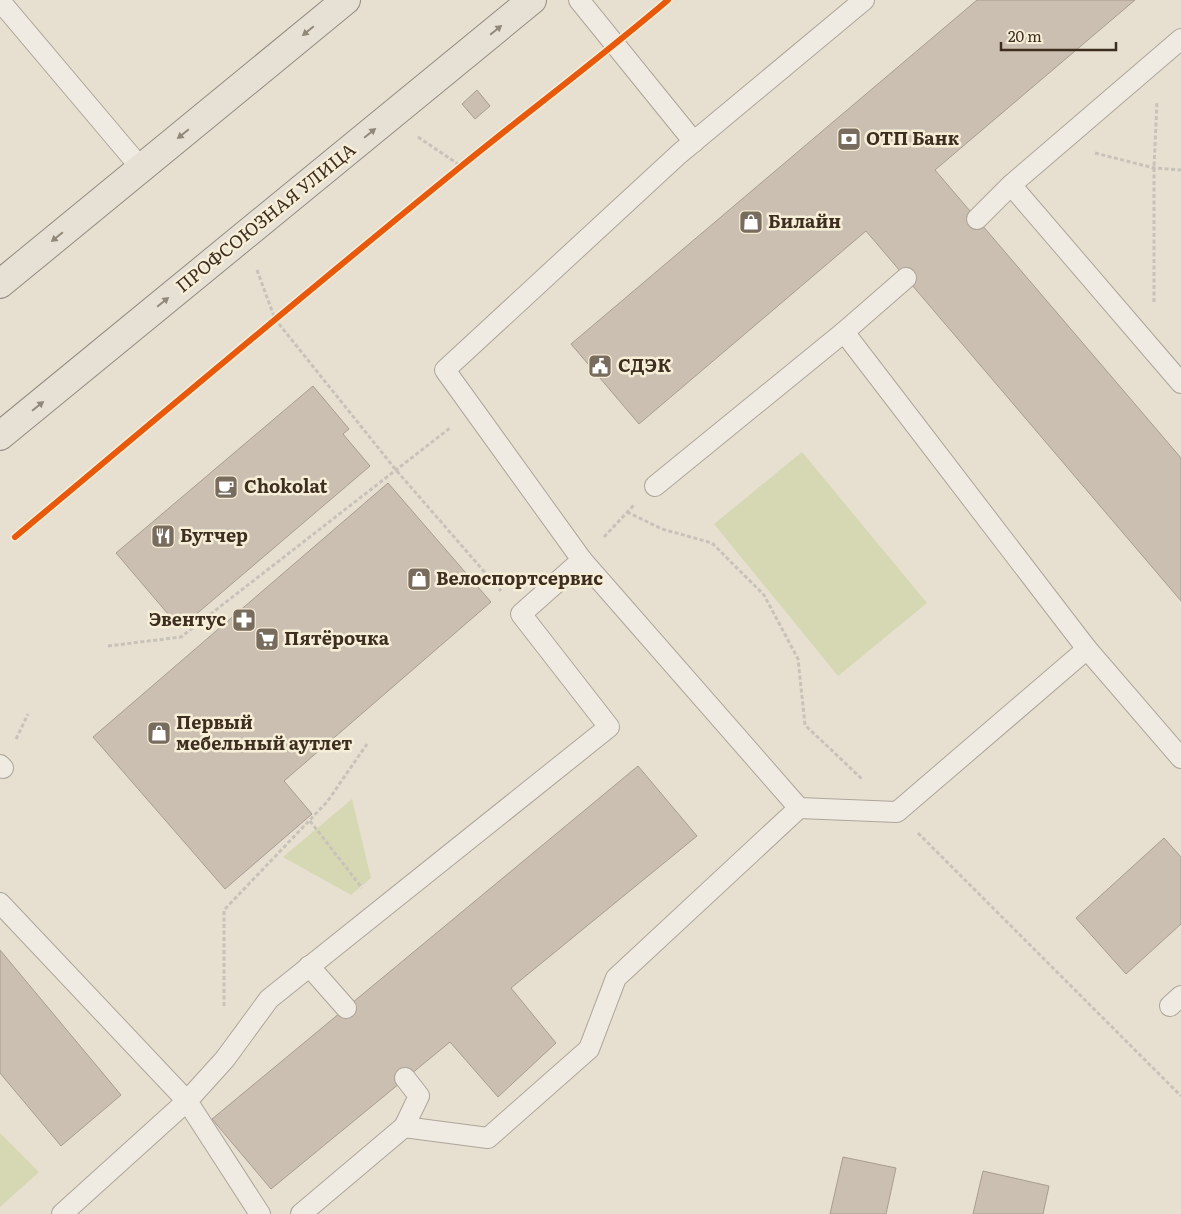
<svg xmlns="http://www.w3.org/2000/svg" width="1181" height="1214" viewBox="0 0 1181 1214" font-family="Literata,serif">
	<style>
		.green { fill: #d6d7b3 }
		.building { fill: #cbbfb2; stroke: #a89c90 }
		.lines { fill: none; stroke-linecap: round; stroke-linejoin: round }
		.lane-casing { stroke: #ada599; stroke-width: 22 }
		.primary-casing { stroke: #928b80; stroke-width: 30 }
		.path { stroke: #c8c2b9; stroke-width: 3; stroke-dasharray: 4 2.5; stroke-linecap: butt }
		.lane { stroke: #efebe3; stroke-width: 20 }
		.primary { stroke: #e6e1d4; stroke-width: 28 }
		.cycleway-casing { stroke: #f7eed8; stroke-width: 9 }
		.cycleway { stroke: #e8590c; stroke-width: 6 }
		.oneway { fill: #92887a }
		.labels { text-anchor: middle; stroke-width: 5; stroke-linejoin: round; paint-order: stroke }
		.poi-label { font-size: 18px; font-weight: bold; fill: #3d2e20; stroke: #f7eed8; text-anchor: start }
		.street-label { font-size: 18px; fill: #3d2e20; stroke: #f7eed8 }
	</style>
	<rect width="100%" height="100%" fill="#e7e0d1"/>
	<g class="green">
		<path d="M802,452L927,603L838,676L714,524Z"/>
		<path d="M352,799L371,878L351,895L283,857Z"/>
		<path d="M0,1133L39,1172L0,1207Z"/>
	</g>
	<g class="building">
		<path d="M977,0H1135L935,170L1181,458V601L866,231L639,424L571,344Z"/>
		<path d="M477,90L490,106L475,119L462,104Z"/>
		<path d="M313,386L349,429L343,434L370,466L180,628L116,553Z"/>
		<path d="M388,483L491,602L284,781L312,814L225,889L93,737Z"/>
		<path d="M638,766L697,836L511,988L556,1043L498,1097L450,1042L271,1189L212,1119Z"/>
		<path d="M1164,838L1181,857V924L1126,974L1076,918Z"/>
		<path d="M0,950L121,1095L61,1146L0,1073Z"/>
		<path d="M843,1157L896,1168L886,1214H830Z"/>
		<path d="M983,1171L1049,1186L1043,1214H973Z"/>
	</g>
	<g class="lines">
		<g class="lane-casing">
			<g id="lane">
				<path d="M579,0L694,142"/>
				<path d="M864,0L679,154L445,370L582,560L799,808L897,812L1087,649L1181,758"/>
				<path d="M0,1L141,168"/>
				<path d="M1181,39L1011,185L1181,383"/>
				<path d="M977,219L1011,185"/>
				<path d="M906,278L844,332L1087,649"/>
				<path d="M655,486L844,332"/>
				<path d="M0,765L3,768"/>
				<path d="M0,903L187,1101L62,1214"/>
				<path d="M309,966L346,1008"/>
				<path d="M1170,1006L1181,996"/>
				<path d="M404,1127L419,1096L405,1078"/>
				<path d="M260,1214L187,1101L225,1059L269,999L609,727L521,614L582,560"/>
				<path d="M301,1214L404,1127L488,1138L589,1049L616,978L799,808"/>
			</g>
		</g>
		<g class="primary-casing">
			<g id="primary">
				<path d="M0,284L346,0"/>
				<path d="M0,436L532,0"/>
			</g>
		</g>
		<g class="path">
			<path d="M418,137L461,166"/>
			<path d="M1095,153L1154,168L1181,170"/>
			<path d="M257,270L275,319L396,470L501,591"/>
			<path d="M1154,302V168L1157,101"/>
			<path d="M627,512L662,529L712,543L764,595L798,659L805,725L863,780"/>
			<path d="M604,537L634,505"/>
			<path d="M108,646L181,637L450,428"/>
			<path d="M16,739L28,714"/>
			<path d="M310,821L362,888"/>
			<path d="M918,833L1181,1096"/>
			<path d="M224,1006V910L327,802L367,744"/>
		</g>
		<use href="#lane" class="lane"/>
		<use href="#primary" class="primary"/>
		<g class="cycleway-casing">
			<path id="cycleway" d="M15,537C163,413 310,289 459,168C529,111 600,58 668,0"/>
		</g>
		<use href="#cycleway" class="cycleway"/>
	</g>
	<defs><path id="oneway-solid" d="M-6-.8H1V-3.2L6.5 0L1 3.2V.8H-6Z" transform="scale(1.25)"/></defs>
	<g class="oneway">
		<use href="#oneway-solid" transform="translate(496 30) rotate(-39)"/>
		<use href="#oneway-solid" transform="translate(308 31) rotate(140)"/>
		<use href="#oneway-solid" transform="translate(370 133) rotate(-39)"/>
		<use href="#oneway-solid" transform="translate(183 134) rotate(141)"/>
		<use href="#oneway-solid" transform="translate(57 237) rotate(141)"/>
		<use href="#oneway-solid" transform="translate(163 302) rotate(-39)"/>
		<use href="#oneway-solid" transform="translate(38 406) rotate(-39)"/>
	</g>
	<defs>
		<g id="bank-square" transform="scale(1.25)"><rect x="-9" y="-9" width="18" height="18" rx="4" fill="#786c5e" stroke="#f7eed8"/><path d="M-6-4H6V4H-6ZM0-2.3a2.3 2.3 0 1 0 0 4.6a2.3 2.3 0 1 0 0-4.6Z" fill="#fff"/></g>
		<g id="shop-square" transform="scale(1.25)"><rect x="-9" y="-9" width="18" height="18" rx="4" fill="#786c5e" stroke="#f7eed8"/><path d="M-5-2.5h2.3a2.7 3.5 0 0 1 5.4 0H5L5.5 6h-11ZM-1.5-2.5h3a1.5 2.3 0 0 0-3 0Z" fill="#fff"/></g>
		<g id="civic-square" transform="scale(1.25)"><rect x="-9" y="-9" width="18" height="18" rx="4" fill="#786c5e" stroke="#f7eed8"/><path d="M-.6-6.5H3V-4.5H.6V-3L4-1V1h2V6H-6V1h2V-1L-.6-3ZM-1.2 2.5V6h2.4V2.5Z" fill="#fff"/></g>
		<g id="cafe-square" transform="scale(1.25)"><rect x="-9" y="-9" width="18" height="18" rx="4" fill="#786c5e" stroke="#f7eed8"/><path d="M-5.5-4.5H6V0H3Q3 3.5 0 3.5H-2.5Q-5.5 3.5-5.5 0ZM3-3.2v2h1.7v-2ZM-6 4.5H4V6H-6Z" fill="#fff"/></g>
		<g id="restaurant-square" transform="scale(1.25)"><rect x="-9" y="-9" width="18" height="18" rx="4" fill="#786c5e" stroke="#f7eed8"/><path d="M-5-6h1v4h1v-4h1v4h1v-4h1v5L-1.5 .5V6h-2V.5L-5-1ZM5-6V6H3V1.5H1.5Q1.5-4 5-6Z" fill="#fff"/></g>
		<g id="pharmacy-square" transform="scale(1.25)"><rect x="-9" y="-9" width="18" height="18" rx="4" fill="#786c5e" stroke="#f7eed8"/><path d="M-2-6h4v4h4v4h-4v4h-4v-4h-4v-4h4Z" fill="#fff"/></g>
		<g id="supermarket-square" transform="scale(1.25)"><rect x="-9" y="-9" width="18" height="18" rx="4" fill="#786c5e" stroke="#f7eed8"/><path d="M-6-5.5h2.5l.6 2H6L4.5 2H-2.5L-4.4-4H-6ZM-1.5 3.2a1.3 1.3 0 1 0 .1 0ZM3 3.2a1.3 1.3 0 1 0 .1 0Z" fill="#fff"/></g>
	</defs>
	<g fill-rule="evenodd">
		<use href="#bank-square" x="849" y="139"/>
		<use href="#shop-square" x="751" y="222"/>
		<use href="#civic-square" x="600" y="366"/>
		<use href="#cafe-square" x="226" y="487"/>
		<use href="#restaurant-square" x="163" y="536"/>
		<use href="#shop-square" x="419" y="579"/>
		<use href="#pharmacy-square" x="244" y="620"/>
		<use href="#supermarket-square" x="267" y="639"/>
		<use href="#shop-square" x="159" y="733"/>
	</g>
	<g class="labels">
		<g class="poi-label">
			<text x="866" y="145">ОТП Банк</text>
			<text x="768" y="228">Билайн</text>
			<text x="618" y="372">СДЭК</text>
			<text x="244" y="493">Chokolat</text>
			<text x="180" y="542">Бутчер</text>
			<text x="436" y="585">Велоспортсервис</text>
			<text x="226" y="626" text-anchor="end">Эвентус</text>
			<text x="284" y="645">Пятёрочка</text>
			<text x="176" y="729">Первый<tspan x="176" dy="21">мебельный аутлет</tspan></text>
		</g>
		<g class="street-label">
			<text transform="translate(266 218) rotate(-39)" y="6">ПРОФСОЮЗНАЯ УЛИЦА</text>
		</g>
	</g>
	<path d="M1001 42v8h115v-8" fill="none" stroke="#3d2e20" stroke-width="2.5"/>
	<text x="1008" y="42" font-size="15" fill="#3d2e20" stroke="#f7eed8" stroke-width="4" paint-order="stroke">20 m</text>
</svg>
